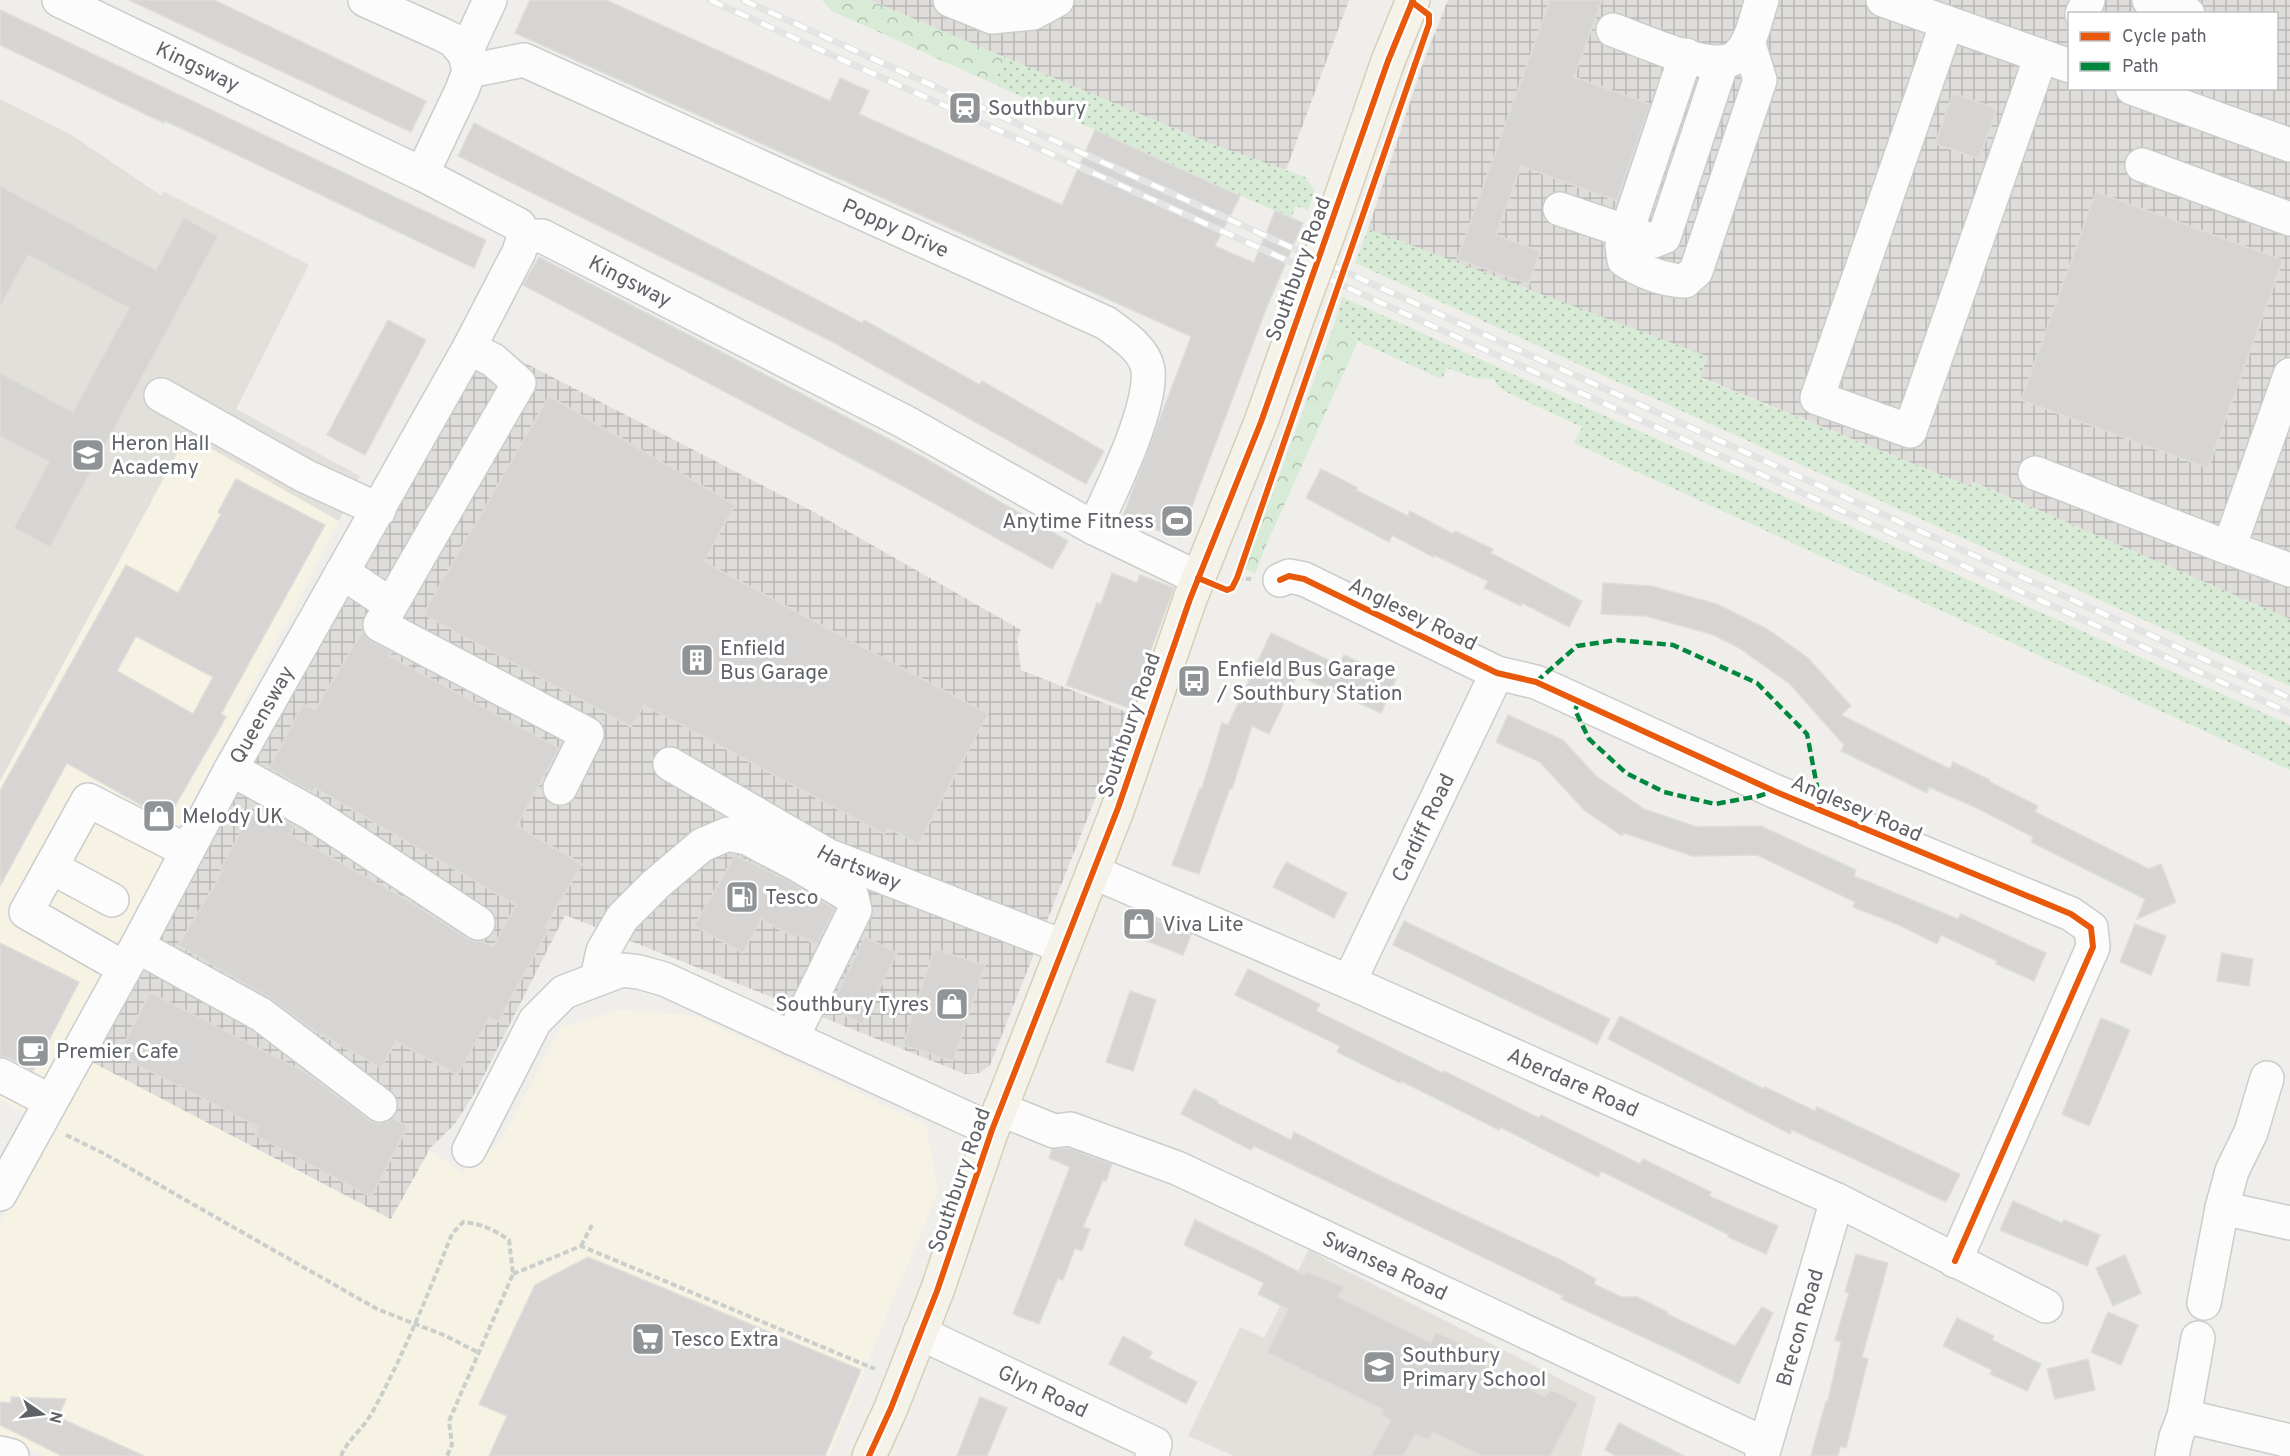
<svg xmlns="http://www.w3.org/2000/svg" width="2290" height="1456" viewBox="0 0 2290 1456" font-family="Overpass,sans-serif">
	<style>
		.commercial { fill: #f7f3e4 }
		.industrial { fill: url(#industrial-grid); fill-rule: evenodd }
		.education { fill: #e2e0da }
		.grass { fill: url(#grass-dots) }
		.forest { fill: url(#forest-crowns) }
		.building { fill: #d6d5d3; stroke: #deddd9; stroke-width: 1.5; fill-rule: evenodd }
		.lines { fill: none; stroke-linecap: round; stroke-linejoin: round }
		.minor-casing { stroke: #cbcccc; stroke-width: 36 }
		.major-casing { stroke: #d7ceb8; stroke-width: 36 }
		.path { stroke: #cacfcc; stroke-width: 4; stroke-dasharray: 6 3; stroke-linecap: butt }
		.minor { stroke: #fdfcfc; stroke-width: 33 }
		.major { stroke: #f4f2e9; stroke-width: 33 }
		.rail-casing { stroke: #e4e4e4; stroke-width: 7 }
		.rail { stroke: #fff; stroke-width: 4.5; stroke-dasharray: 14; stroke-linecap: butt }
		.major-bridge-casing { stroke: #d7ceb8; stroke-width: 36; stroke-linecap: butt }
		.major-bridge { stroke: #f4f2e9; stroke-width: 33 }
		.quiet { stroke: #00873e; stroke-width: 4.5; stroke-dasharray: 9 4.5; stroke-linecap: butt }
		.cycleway-casing { stroke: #fff; stroke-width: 10 }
		.cycleway { stroke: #e8590c; stroke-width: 6 }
		.labels { text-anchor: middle; stroke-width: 6; stroke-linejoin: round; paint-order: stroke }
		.street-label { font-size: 21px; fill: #5f6368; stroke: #fff }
		.poi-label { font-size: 21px; fill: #5f6368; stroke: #fff; text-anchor: start }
	</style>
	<defs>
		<pattern id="industrial-grid" width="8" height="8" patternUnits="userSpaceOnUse" patternTransform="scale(1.5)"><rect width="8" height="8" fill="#dfddda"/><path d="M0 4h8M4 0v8" fill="none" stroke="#b8b7b5"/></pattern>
		<pattern id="grass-dots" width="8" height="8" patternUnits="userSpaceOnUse" patternTransform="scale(1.5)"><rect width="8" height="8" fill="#d8ebd6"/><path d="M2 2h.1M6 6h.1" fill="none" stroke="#b2c2b1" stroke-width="1.8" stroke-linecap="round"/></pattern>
		<pattern id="forest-crowns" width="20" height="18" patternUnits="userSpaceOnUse" patternTransform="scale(1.5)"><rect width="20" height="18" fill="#d8ebd6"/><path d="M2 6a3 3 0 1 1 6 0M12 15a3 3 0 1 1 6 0" fill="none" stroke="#b2c2b1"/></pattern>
	</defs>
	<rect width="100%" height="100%" fill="#efeeea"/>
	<g class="commercial">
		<path d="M188,435L339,521L46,1084L27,1114L0,1100V781Z"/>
		<path d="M621,1010L696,1016L926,1125L938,1191L829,1456H44L11,1440H0V1224L88,1059L390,1220L427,1148L462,1173L499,1144L561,1027Z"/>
	</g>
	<g class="industrial">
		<path d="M869,0H1349L1286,170L1211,144Z"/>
		<path d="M1448,0H2290V619L1974,482L1971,487L1700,377L1707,357L1368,229L1423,63ZM2070,14H2276V88H2070Z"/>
		<path d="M490,345L814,512L1021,630L1017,638L1021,670L1129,713L990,1065L980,1073L965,1074L565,915L476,1091L454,1125L431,1147L391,1219L86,1059L398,496Z"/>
	</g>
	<g class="education">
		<path d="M0,99L73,136L162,196L163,191L309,265L236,409L360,476L339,521L187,435L0,781Z"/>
		<path d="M1309,1249L1339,1267L1596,1397L1581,1456H1234L1188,1436L1240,1327L1264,1338Z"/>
	</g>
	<g class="grass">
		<path d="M1004,57L1211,144L1305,177L1315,191L1308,210L1296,206L1291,218L994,84Z"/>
		<path d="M1368,229L1707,356L1700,378L1971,487L1973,482L2290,619V686L1355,263Z"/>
		<path d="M1342,297L2290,725V770L1574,443L1582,427L1502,390L1493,379L1475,378L1447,368L1442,379L1358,341L1335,323Z"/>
	</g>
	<g class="forest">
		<path d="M822,0H869L1004,57L994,84L832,11Z"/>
		<path d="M1335,323L1358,341L1267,543L1255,574L1245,569Z"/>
	</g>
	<g class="building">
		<path d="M129,0H214L426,101L411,132Z"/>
		<path d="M530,0H606L830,101L840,78L869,91L859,114L1062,205L1095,130L1240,196L1215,246L1254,263L1275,211L1303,223L1266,309L1180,538L1122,518L1191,337L1190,336L515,33Z"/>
		<path d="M1550,0H1602L1574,77L1650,104L1617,201L1521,166L1496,235L1540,251L1529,284L1457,259Z"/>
		<path d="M0,10L486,240L474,268L187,131L165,121L164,123L0,45Z"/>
		<path d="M1953,93L1997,109L1979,159L1935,144Z"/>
		<path d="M474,123L862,323L864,320L980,385L982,381L1104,451L1086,484L829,340L458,156Z"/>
		<path d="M0,186L156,270L184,218L218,236L50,547L14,528L49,462L0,436V373L73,412L129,308L28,255L0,307Z"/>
		<path d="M2096,192L2283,260L2208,468L2021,400Z"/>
		<path d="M539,257L921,456L1068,541L1052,569L903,486L523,285Z"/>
		<path d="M388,320L426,340L365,455L327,435Z"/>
		<path d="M549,396L735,505L704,562L988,714L918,844L888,828L884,834L644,705L631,727L423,614Z"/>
		<path d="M1321,469L1358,488L1356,490L1408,516L1410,511L1453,534L1455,531L1493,549L1491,553L1582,601L1569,627L1522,603L1521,606L1484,588L1488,581L1434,555L1433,557L1392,535L1389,542L1306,498Z"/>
		<path d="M236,479L325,525L221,714L226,717L167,820L67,763L0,886V791L126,565L178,593L221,514L218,512ZM136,636L213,677L193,714L117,671Z"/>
		<path d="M1112,573L1137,583L1140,575L1174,588L1129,708L1066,685L1097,603L1101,604Z"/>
		<path d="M1603,583L1651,586L1717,604L1767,629L1808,658L1851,706L1841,715L1950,769L1953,762L1990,780V782L2038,806L2035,812L2149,869L2161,864L2176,902L2137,919L2145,899L2031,842L2033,837L1977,808L1929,787L1927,793L1841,751L1844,745L1790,684L1739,648L1714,635L1646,616L1601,614Z"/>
		<path d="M363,630L371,641L392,652L389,656L559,748L517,826L582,864L545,927L549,929L498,1022L490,1017L457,1075L396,1041L381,1068L310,1028L271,999L178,945L223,871L220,869L252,812L269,821L273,813L295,826L290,834L411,902L468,939L476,942L482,941L493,947L516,905L315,788L312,792L269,768L303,704L315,710Z"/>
		<path d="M1271,633L1339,665L1344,655L1396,679L1381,713L1297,675L1269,734L1252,726L1232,789L1230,788L1199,874L1172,865L1200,788H1202L1222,723L1228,725Z"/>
		<path d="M1508,715L1563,740L1596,776L1644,809L1697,827L1761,826L1856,870L1854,876L1958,919L1961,914L2046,953L2034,981L1996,964L1997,961L1941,935L1937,944L1899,925L1853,907L1855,902L1757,855L1692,856L1624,833L1622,836L1584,810L1540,762L1496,742Z"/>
		<path d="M735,855L791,882L835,909L816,945L798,934L796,938L761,919L743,953L694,926Z"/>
		<path d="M1286,862L1347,893L1334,918L1273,887Z"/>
		<path d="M1135,911L1191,935L1183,955L1126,933Z"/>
		<path d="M1404,921L1610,1019L1597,1044L1393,945Z"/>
		<path d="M2135,924L2166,936L2151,975L2120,962Z"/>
		<path d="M865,937L897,953L862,1024L830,1008Z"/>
		<path d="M0,943L79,982L33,1071L9,1058L0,1056Z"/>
		<path d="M934,949L985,965L953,1061L903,1045Z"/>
		<path d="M2222,953L2253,959L2249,986L2217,981Z"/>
		<path d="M1248,969L1320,1004L1316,1011L1443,1073L1444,1071L1539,1118L1541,1115L1640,1164L1643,1159L1711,1192L1709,1196L1778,1226L1766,1254L1728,1237L1729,1235L1601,1171L1598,1177L1500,1127L1499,1130L1401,1081L1400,1083L1337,1052L1340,1046L1235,995Z"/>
		<path d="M1130,991L1156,1000L1133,1071L1106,1062Z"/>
		<path d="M150,992L308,1074L369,1120L378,1124L387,1122L393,1118L408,1126L371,1197L255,1135L259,1127L118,1055Z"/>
		<path d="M1620,1016L1764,1089L1765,1087L1815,1111L1817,1107L1960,1174L1946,1202L1792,1130L1790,1134L1608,1039Z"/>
		<path d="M2101,1018L2130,1030L2089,1126L2062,1114Z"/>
		<path d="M1194,1089L1218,1101L1217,1103L1291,1140L1294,1132L1376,1174L1563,1261L1596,1279L1594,1284L1621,1297H1637L1668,1312L1667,1314L1735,1346L1762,1307L1773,1313L1739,1384L1686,1357L1561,1299L1563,1296L1254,1146L1251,1150L1181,1114Z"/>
		<path d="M1068,1148L1112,1164L1106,1181L1103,1180L1083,1227L1090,1229L1082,1251L1075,1248L1063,1280L1058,1278L1039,1324L1013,1314L1070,1167L1049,1158L1052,1149Z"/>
		<path d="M2013,1201L2062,1223L2064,1220L2100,1235L2087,1266L2000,1230Z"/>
		<path d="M1195,1220L1261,1252L1304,1275L1305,1271L1344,1287L1338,1297L1431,1343L1436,1332L1471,1349L1467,1356L1545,1397L1551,1390L1578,1403L1550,1456H1482L1433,1432L1429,1440L1415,1434L1403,1456H1371L1391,1420L1381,1415L1384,1410L1267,1352L1288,1309L1258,1294L1264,1283L1184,1245Z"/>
		<path d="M1856,1254L1888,1263L1862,1357L1868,1359L1846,1448L1840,1446L1838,1456H1811L1826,1401H1828L1841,1342L1835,1340L1849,1293L1845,1292Z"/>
		<path d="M2125,1255L2141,1293L2113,1306L2096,1268Z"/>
		<path d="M588,1257L861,1370L825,1456H489L507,1416L479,1404L535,1285Z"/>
		<path d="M2108,1312L2138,1325L2121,1365L2091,1352Z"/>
		<path d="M1957,1318L1994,1336L1992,1340L2041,1364L2027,1391L1990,1374L1992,1370L1943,1346Z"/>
		<path d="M1123,1336L1152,1352L1149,1358L1197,1382L1186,1404L1109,1364Z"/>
		<path d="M2088,1359L2095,1390L2055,1399L2047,1369Z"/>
		<path d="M11,1397L66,1399L58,1417L144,1456H62L0,1425V1402L11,1403Z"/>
		<path d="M980,1397L1007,1408L987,1456H957Z"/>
		<path d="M1619,1423L1684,1456H1616L1605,1450Z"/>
	</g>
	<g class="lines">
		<g class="minor-casing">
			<g id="minor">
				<path id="s1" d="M59,0L422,174L519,225L524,236"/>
				<path d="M365,0L441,34L453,40L465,54L469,71L462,90L422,174"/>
				<path d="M950,0L992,17L1033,13L1057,0"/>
				<path d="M1883,0L2070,66"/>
				<path d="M2149,0L2188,14"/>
				<path d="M2082,14L2088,0"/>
				<path d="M1947,23L1817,398L1910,431L2041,56"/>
				<path d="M1613,30C1641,40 1693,64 1721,62C1728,62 1737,58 1741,52C1753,39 1756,16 1762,0"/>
				<path d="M465,54L490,0"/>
				<path d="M1686,55L1622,246L1624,260C1642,272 1663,280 1685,281L1696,271L1760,80L1748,41"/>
				<path id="s2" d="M469,71L524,60L1106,323C1121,334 1145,349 1148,370C1152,409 1111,491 1094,528"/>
				<path d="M2132,88L2290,145"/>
				<path d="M2142,165L2290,219"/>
				<path d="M1560,209L1654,241L1664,237L1722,62"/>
				<path id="s3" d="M524,236H542L905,422L1094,528L1198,578"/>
				<path d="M161,395L305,476L379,510"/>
				<path d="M2035,473L2229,548L2290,375"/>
				<path d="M2229,548L2290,570"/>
				<path d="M342,572L391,605L380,625L587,734L560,788"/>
				<path d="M1280,580L1289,576L1304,579L1497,673L1536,682L1774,791L2071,914L2091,928L2093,947L1955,1261"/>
				<path d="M391,605L519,383L493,360L469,348"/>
				<path id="s4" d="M670,764L829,856L1062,946"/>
				<path d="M231,769L311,813L478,923"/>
				<path d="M51,867L112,900"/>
				<path id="s5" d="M1093,872L1349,982L1837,1200L2046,1306"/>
				<path d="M137,946L262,1015L380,1105"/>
				<path d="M124,968L26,912L88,800L187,851"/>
				<path d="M597,978L603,951L622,918L656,884L702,845L728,834L747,838L800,866L852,897L855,910L792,1038"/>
				<path id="s6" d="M1349,982L1497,673"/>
				<path d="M0,1075L50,1101"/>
				<path id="s7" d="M1000,1109L1054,1131L1070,1129L1177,1168L1765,1444"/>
				<path d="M469,1150L535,1021L564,992L622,970L639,972L664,979L992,1130"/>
				<path id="s8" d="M0,1194L137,946L231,769L469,348L519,252L524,236"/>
				<path d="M2222,1208L2290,1223"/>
				<path d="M2204,1303L2222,1208L2232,1171L2251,1132L2267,1078"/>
				<path id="s9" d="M920,1333L1155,1444L1152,1456"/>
				<path d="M2184,1416L2290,1441"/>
				<path d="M0,1453L12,1456"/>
				<path id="s10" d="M1762,1456L1837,1200"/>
				<path d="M2172,1456L2176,1437L2184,1416L2198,1338"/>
			</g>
		</g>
		<g class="major-casing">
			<g id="major">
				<path d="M1329,232L1388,61L1413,0"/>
				<path d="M869,1456L891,1408L937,1291L992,1130L1118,808L1190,599L1261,422L1300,311"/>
			</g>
		</g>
		<g class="path">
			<path d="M1237,578L1251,579"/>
			<path d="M66,1135L103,1153L377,1309L446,1336L479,1353"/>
			<path d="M581,1246L592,1225"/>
			<path d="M513,1274L581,1246L875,1369"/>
			<path d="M341,1456C348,1439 364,1428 373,1411C404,1354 428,1294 452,1234L463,1222C481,1224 493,1229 509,1240L513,1274L449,1421L452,1445L447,1456"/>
		</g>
		<use href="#minor" class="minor"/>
		<use href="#major" class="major"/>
		<g class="rail-casing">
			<g id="rail">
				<path d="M710,0L2290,713"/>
				<path d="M743,0L2290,698"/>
			</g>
		</g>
		<use href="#rail" class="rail"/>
		<g class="major-bridge-casing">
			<path id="major-bridge" d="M1300,311L1329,232"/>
		</g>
		<use href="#major-bridge" class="major-bridge"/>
		<g class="quiet">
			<path d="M1536,682L1577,646L1616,640L1673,645L1757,683L1807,734L1822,812"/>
			<path d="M1579,701L1575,710L1589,739L1626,773L1664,792L1715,804L1759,796L1774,791"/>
		</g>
		<g class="cycleway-casing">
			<g id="cycleway">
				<path d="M1198,578L1227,590L1232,588L1237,578L1429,24V15L1412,2"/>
				<path d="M1280,580L1289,576L1304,579L1497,673L1536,682L1774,791L2071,914L2091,928L2093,947L1955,1261"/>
				<path d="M869,1456L891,1408L937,1291L992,1130L1118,808L1190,599L1261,422L1388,61L1413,0"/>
			</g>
		</g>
		<use href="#cycleway" class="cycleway"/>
	</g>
	<defs>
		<g id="station-square" transform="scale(1.725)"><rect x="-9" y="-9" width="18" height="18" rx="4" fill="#919496" stroke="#fff"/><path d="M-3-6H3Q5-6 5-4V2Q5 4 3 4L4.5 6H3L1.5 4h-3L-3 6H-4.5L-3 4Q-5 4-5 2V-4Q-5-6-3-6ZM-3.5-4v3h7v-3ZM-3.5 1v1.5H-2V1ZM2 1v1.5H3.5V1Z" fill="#fff"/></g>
		<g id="school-square" transform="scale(1.725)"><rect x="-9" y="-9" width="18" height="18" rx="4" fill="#919496" stroke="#fff"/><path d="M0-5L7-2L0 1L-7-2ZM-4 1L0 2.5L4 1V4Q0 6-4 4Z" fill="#fff"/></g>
		<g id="stadium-square" transform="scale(1.725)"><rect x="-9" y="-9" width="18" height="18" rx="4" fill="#919496" stroke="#fff"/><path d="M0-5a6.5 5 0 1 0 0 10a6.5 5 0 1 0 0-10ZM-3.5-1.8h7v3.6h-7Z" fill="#fff"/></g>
		<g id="building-square" transform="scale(1.725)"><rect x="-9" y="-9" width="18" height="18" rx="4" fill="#919496" stroke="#fff"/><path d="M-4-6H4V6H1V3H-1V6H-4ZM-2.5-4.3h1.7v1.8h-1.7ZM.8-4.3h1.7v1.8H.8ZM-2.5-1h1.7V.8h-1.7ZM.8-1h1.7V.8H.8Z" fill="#fff"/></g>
		<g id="bus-square" transform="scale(1.725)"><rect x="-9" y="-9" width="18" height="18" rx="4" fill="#919496" stroke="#fff"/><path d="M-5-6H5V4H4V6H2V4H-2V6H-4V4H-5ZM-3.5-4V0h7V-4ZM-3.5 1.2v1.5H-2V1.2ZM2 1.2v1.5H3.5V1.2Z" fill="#fff"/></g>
		<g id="shop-square" transform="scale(1.725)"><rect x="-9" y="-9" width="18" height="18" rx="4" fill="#919496" stroke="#fff"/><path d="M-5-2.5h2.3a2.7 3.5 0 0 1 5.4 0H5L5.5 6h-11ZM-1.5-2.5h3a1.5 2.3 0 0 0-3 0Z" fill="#fff"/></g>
		<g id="fuel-square" transform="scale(1.725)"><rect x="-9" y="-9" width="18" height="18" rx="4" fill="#919496" stroke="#fff"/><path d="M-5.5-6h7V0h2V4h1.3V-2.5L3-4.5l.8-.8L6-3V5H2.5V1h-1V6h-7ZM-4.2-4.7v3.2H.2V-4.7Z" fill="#fff"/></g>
		<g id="cafe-square" transform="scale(1.725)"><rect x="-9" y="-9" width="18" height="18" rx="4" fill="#919496" stroke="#fff"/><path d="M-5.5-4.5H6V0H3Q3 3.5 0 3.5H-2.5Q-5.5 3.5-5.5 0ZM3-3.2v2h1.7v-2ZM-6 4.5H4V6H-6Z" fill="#fff"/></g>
		<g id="supermarket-square" transform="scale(1.725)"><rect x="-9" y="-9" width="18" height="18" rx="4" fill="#919496" stroke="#fff"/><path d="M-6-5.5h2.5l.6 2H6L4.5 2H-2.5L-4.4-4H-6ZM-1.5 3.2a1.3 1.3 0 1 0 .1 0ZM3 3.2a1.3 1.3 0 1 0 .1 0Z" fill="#fff"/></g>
	</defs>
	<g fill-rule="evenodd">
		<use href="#station-square" x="965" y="108"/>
		<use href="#school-square" x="88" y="455"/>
		<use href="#stadium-square" x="1177" y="521"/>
		<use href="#building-square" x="697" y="660"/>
		<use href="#bus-square" x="1194" y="681"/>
		<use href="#shop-square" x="159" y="816"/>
		<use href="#fuel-square" x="742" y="897"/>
		<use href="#shop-square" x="1139" y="924"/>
		<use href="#shop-square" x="952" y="1004"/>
		<use href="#cafe-square" x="33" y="1051"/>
		<use href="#supermarket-square" x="648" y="1339"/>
		<use href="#school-square" x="1379" y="1367"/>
	</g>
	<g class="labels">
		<g class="street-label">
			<text dy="7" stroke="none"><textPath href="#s1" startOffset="154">Kingsway</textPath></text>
			<text dy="7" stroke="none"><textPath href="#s2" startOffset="464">Poppy Drive</textPath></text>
			<text transform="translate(1298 269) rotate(-70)" y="7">Southbury Road</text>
			<text dy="7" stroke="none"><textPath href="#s3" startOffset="117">Kingsway</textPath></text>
			<text transform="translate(1413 614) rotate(26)" y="7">Anglesey Road</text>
			<text dy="7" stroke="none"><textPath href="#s8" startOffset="546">Queensway</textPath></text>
			<text transform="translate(1129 725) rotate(-71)" y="7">Southbury Road</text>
			<text transform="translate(1857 808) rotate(23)" y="7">Anglesey Road</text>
			<text dy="7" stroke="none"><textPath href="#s6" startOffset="171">Cardiff Road</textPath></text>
			<text dy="7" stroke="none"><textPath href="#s4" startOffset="216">Hartsway</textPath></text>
			<text dy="7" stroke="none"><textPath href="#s5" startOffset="524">Aberdare Road</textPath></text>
			<text transform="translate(959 1180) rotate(-71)" y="7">Southbury Road</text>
			<text dy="7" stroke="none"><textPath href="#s7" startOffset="418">Swansea Road</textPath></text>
			<text dy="7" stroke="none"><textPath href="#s10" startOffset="134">Brecon Road</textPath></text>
			<text dy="7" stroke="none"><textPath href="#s9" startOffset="136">Glyn Road</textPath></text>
		</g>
		<g class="poi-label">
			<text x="988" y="115">Southbury</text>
			<text x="111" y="450">Heron Hall<tspan x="111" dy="24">Academy</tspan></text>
			<text x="1154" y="528" text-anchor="end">Anytime Fitness</text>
			<text x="720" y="655">Enfield<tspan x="720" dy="24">Bus Garage</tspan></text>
			<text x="1217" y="676">Enfield Bus Garage<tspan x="1217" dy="24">/ Southbury Station</tspan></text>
			<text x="182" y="823">Melody UK</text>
			<text x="765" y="904">Tesco</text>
			<text x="1162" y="931">Viva Lite</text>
			<text x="929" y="1011" text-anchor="end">Southbury Tyres</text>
			<text x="56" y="1058">Premier Cafe</text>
			<text x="671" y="1346">Tesco Extra</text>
			<text x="1402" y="1362">Southbury<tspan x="1402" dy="24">Primary School</tspan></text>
		</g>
	</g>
	<rect x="2068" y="12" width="210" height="78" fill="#ffffff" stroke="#bfc1c3" stroke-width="1.5"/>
	<rect x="2080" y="32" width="30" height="9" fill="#e8590c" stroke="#bfc1c3" stroke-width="1.5"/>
	<text x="2122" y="42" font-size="18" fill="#5f6368">Cycle path</text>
	<rect x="2080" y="62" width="30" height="9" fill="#00873e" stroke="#bfc1c3" stroke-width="1.5"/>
	<text x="2122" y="72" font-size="18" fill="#5f6368">Path</text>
	<g transform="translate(42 1414) rotate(104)" stroke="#ffffff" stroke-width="4.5" paint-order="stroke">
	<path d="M0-4.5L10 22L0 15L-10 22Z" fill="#5f6368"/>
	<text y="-9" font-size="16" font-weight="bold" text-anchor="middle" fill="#5f6368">N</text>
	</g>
</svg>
